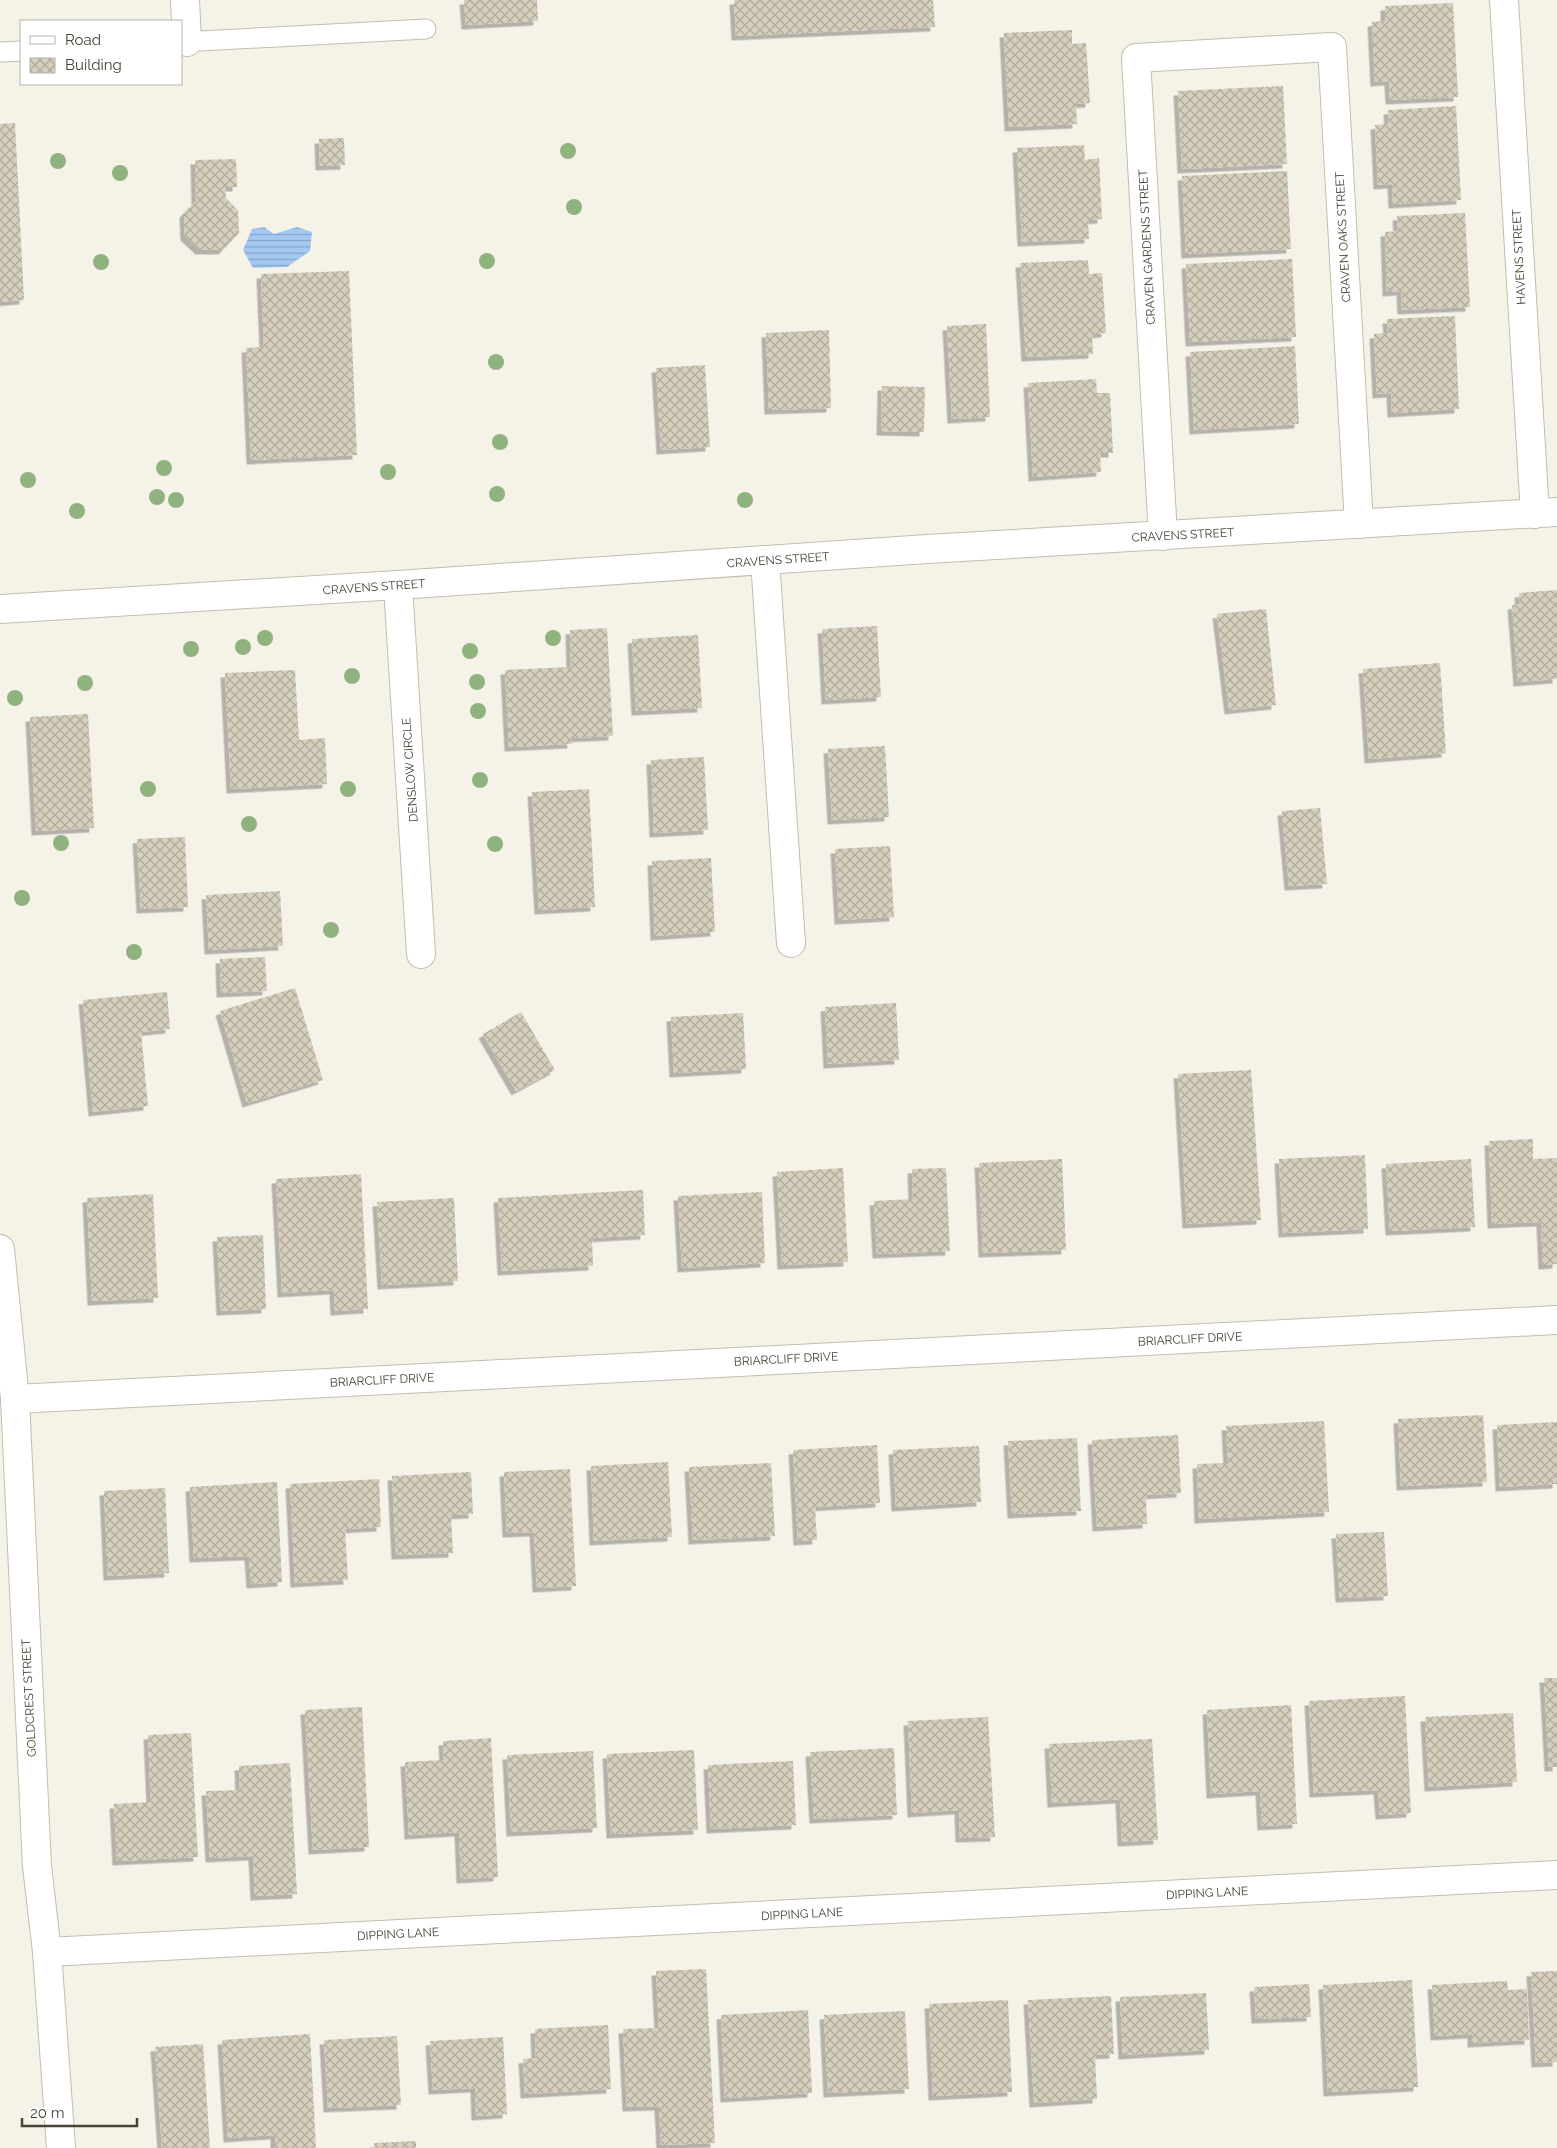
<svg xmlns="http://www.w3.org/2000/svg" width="1557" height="2148" viewBox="0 0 1557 2148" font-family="Raleway,sans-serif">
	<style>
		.water { fill: url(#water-rules) }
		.building { fill: url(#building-cross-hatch); filter: url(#shadow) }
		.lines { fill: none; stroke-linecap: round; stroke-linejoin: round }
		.service-casing { stroke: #c3bead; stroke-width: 21 }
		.minor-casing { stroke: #c3bead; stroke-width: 30 }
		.service { stroke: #fff; stroke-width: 19 }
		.minor { stroke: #fff; stroke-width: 28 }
		.tree { fill: #90b27e }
		.labels { text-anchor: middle; stroke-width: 4; stroke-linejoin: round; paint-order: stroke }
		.street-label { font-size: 12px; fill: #484336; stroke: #fff }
	</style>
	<defs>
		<pattern id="water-rules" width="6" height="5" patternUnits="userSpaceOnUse" patternTransform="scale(1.25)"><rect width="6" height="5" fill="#a3c9f3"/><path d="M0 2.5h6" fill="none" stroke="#87a5c6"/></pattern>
		<pattern id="building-cross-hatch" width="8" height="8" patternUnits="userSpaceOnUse" patternTransform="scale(1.25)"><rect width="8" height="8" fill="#d7cfbd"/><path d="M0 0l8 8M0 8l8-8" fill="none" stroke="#b0aa9a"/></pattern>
		<filter id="shadow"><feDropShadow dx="-4.5" dy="4.5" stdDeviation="0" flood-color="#0004"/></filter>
	</defs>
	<rect width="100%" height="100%" fill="#f5f2e8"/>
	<path class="water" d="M264,227L274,234L297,227L312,232L310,251L287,267L253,268L243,250L252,229Z"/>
	<g class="building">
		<path d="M464,0H537L538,21L466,25Z"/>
		<path d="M734,0H933L935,27L736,36Z"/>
		<path d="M1453,3L1458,97L1390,100L1389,81L1375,82L1372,22L1385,21V6Z"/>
		<path d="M1072,30V44L1086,43L1090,103L1076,104L1077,124L1009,127L1004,33Z"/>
		<path d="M1283,86L1287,164L1182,169L1178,91Z"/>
		<path d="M1456,106L1461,200L1393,204L1392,184L1378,185L1375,125L1389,124L1388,110Z"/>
		<path d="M15,123L24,300L0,302V124Z"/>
		<path d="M344,138L345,165L320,166L319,139Z"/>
		<path d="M1084,145L1085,160L1099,158L1102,219L1088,220L1089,239L1022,242L1017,148Z"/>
		<path d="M236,159L237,187H225L226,198L238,210L239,233L223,250H200L185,236L184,213L196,201L195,160Z"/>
		<path d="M1287,171L1291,249L1186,254L1182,176Z"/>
		<path d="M1465,213L1470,307L1402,310L1401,291L1387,292L1385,232L1398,231L1397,216Z"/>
		<path d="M1292,259L1296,337L1190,342L1186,264Z"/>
		<path d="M1088,260L1089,274L1102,273L1106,333L1092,334L1093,354L1026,357L1020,263Z"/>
		<path d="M349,271L357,455L251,460L246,348L264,347L261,274Z"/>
		<path d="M1455,316L1459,409L1392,413L1391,393L1377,394L1374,334L1388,333L1387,319Z"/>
		<path d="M986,324L990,417L952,419L947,326Z"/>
		<path d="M829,330L831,408L769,410L766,333Z"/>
		<path d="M1295,346L1299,424L1194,430L1190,352Z"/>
		<path d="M705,365L710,447L661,450L656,368Z"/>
		<path d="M1096,379L1097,393H1110L1113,453H1100L1101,472L1033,477L1028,383Z"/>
		<path d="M882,386L925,387L924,432L881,431Z"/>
		<path d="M1557,590V679L1518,682L1512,605L1520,604L1519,593Z"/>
		<path d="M1266,609L1276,705L1229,710L1217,614Z"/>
		<path d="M877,626L881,697L826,700L822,629Z"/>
		<path d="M607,628L613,736L571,738L572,744L509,747L505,670L571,667L570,630Z"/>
		<path d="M698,635L702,708L636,711L632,639Z"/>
		<path d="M1440,663L1446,753L1369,759L1363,669Z"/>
		<path d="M295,670L299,740L325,738L327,784L231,789L225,673Z"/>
		<path d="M88,714L94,828L36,831L30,717Z"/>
		<path d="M885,746L889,817L832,820L828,749Z"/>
		<path d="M704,757L708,830L654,833L651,760Z"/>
		<path d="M589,789L595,907L539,910L532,792Z"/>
		<path d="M1320,808L1327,884L1289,886L1282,811Z"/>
		<path d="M185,837L188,907L141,909L137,839Z"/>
		<path d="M890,846L894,917L839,920L835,849Z"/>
		<path d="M711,858L715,932L655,936L652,861Z"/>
		<path d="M280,891L283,946L209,950L206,895Z"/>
		<path d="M265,957L267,991L221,993L220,959Z"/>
		<path d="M295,988L323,1080L247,1103L220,1011Z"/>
		<path d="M167,992L170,1029L141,1032L148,1106L93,1112L83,1000Z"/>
		<path d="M896,1003L899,1060L828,1064L825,1007Z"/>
		<path d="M521,1012L555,1070L516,1091L483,1034Z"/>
		<path d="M743,1013L746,1069L674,1073L671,1017Z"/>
		<path d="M1251,1070L1261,1220L1187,1224L1178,1074Z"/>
		<path d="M1533,1139V1159L1557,1158V1264L1543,1265L1541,1222L1492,1224L1489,1141Z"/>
		<path d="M1365,1155L1368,1229L1283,1233L1279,1159Z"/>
		<path d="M1062,1159L1066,1250L983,1253L979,1163Z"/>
		<path d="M1471,1159L1475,1227L1390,1231L1386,1164Z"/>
		<path d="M843,1168L848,1262L782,1265L777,1172Z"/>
		<path d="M946,1168L950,1251L877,1254L874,1201L913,1199L912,1169Z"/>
		<path d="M361,1174L368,1309L335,1311L334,1290L282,1293L276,1179Z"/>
		<path d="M643,1190L645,1235L592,1238L593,1266L502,1271L498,1198Z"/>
		<path d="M762,1192L765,1263L682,1268L678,1196Z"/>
		<path d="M153,1194L158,1298L92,1301L87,1198Z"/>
		<path d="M454,1198L458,1281L382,1285L377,1202Z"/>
		<path d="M263,1235L266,1309L221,1311L217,1237Z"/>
		<path d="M1483,1415L1487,1482L1401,1486L1398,1419Z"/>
		<path d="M1324,1421L1329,1512L1199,1519L1197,1464L1228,1463L1226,1426Z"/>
		<path d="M1557,1422V1484L1500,1487L1497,1425Z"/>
		<path d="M1178,1435L1181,1493L1146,1495L1147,1524L1097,1527L1092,1440Z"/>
		<path d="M1077,1438L1081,1511L1012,1514L1008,1441Z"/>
		<path d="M877,1445L880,1503L815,1507L817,1540L798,1541L793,1450Z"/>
		<path d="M979,1446L981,1502L896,1507L893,1450Z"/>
		<path d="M668,1462L672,1537L594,1541L591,1466Z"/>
		<path d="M771,1463L775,1536L693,1540L689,1467Z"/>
		<path d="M570,1469L576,1586L537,1588L534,1532L507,1533L504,1472Z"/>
		<path d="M471,1472L473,1514L451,1515L453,1553L396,1555L392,1476Z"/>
		<path d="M379,1479L381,1527L345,1529L348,1580L295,1583L290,1484Z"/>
		<path d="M277,1482L282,1582L251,1584L249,1556L194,1558L190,1487Z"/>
		<path d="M165,1488L169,1573L108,1576L104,1491Z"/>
		<path d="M1384,1532L1388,1596L1340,1598L1336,1534Z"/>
		<path d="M1544,1678H1557V1767H1549Z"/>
		<path d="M1405,1696L1411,1813L1380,1815L1378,1790L1314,1793L1309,1701Z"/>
		<path d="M1291,1705L1297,1824L1262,1826L1260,1791L1211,1794L1207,1710Z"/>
		<path d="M362,1707L369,1847L313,1850L305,1710Z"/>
		<path d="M1513,1713L1517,1782L1429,1787L1425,1717Z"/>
		<path d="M988,1717L995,1837L960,1838L959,1810L912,1813L908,1721Z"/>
		<path d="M191,1733L198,1857L117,1861L114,1804L151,1802L148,1735Z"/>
		<path d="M491,1738L498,1877L461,1879L459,1832L409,1835L405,1762L444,1760L443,1741Z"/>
		<path d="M1152,1739L1158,1840L1122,1842L1120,1799L1052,1803L1049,1744Z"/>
		<path d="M894,1748L897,1815L814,1819L810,1752Z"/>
		<path d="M694,1750L698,1830L611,1834L607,1754Z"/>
		<path d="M593,1751L597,1828L511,1832L507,1755Z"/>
		<path d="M793,1761L796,1825L711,1829L708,1765Z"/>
		<path d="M290,1763L297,1894L255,1896L253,1856L210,1858L206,1791L240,1790L239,1766Z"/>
		<path d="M706,1969L715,2143L661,2145L659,2106L627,2107L623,2029L659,2028L656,1971Z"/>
		<path d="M1557,1971V2062L1536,2063L1531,1972Z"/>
		<path d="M1412,1980L1418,2087L1328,2092L1323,1985Z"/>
		<path d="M1507,1981L1508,1990L1527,1989L1529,2040L1472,2043V2034L1435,2036L1432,1985Z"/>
		<path d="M1309,1984L1311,2017L1256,2019L1254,1987Z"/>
		<path d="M1206,1993L1209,2050L1123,2055L1120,1997Z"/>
		<path d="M1111,1996L1114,2054L1095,2055L1097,2099L1034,2103L1028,2000Z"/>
		<path d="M1008,2000L1012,2092L933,2096L929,2004Z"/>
		<path d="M808,2010L812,2093L725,2098L721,2015Z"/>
		<path d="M905,2011L909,2089L828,2093L824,2015Z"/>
		<path d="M608,2025L611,2089L525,2094L523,2059L536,2058L535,2029Z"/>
		<path d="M310,2034L316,2148H275V2135L228,2138L222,2040Z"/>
		<path d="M397,2036L401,2105L328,2108L324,2040Z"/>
		<path d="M503,2037L507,2114L476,2116L475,2088L433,2090L430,2041Z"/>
		<path d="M203,2044L210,2148H162L155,2047Z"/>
		<path d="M416,2141V2148H375L374,2143Z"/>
	</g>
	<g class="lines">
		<g class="service-casing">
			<g id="service">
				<path d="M181,42L426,29"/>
				<path d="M0,52L21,51"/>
			</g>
		</g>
		<g class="minor-casing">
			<g id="minor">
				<path d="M185,0L187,42"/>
				<path d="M1504,0L1535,514"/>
				<path d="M1163,536L1136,58L1332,47L1359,524"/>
				<path d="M765,560L791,943"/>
				<path d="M398,585L421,954"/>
				<path d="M0,609L398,585L927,549L1557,512"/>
				<path d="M0,1249L15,1399L37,1866L47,1952L61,2148"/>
				<path d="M15,1399L1557,1320"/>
				<path d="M47,1952L1557,1875"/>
			</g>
		</g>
		<use href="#service" class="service"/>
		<use href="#minor" class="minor"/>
	</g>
	<g class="tree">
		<circle cx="568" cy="151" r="8"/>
		<circle cx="58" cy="161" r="8"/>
		<circle cx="120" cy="173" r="8"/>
		<circle cx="574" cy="207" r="8"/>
		<circle cx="487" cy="261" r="8"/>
		<circle cx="101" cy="262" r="8"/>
		<circle cx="496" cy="362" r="8"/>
		<circle cx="500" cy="442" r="8"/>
		<circle cx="164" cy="468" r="8"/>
		<circle cx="388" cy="472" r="8"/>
		<circle cx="28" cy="480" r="8"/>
		<circle cx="497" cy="494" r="8"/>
		<circle cx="157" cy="497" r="8"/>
		<circle cx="176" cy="500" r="8"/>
		<circle cx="745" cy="500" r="8"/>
		<circle cx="77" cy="511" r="8"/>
		<circle cx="265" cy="638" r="8"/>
		<circle cx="553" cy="638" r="8"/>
		<circle cx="243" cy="647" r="8"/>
		<circle cx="191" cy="649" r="8"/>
		<circle cx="470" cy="651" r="8"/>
		<circle cx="352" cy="676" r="8"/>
		<circle cx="477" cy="682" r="8"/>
		<circle cx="85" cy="683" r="8"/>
		<circle cx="15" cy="698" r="8"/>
		<circle cx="478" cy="711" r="8"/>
		<circle cx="480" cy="780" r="8"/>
		<circle cx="148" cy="789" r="8"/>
		<circle cx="348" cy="789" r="8"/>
		<circle cx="249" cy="824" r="8"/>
		<circle cx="61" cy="843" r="8"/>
		<circle cx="495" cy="844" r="8"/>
		<circle cx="22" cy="898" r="8"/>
		<circle cx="331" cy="930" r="8"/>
		<circle cx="134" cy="952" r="8"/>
	</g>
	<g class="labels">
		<g class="street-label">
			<text transform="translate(1343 237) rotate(-93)" y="4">CRAVEN OAKS STREET</text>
			<text transform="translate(1147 247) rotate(-93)" y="4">CRAVEN GARDENS STREET</text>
			<text transform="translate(1519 257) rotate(-93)" y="4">HAVENS STREET</text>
			<text transform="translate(1183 535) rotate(-3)" y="4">CRAVENS STREET</text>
			<text transform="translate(778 560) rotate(-4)" y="4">CRAVENS STREET</text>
			<text transform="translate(374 587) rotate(-4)" y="4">CRAVENS STREET</text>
			<text transform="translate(410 770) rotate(-94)" y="4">DENSLOW CIRCLE</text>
			<text transform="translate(1190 1339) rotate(-3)" y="4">BRIARCLIFF DRIVE</text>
			<text transform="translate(786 1359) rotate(-3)" y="4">BRIARCLIFF DRIVE</text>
			<text transform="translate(382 1380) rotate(-3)" y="4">BRIARCLIFF DRIVE</text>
			<text transform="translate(29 1698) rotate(-93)" y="4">GOLDCREST STREET</text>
			<text transform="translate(1207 1893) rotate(-3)" y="4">DIPPING LANE</text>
			<text transform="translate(802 1914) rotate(-3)" y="4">DIPPING LANE</text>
			<text transform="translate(398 1934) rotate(-3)" y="4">DIPPING LANE</text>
		</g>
	</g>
	<rect x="20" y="20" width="162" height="65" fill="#ffffff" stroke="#b6b4af"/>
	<rect x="30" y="36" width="25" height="8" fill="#ffffff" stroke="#b6b4af"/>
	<text x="65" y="45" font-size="15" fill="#484336">Road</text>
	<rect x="30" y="58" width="25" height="15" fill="url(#building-cross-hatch)" stroke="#b6b4af"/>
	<text x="65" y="70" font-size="15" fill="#484336">Building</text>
	<path d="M22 2118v8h115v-8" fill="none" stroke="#484336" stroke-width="2.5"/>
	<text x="30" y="2118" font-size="15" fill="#484336" stroke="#ffffff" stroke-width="4" paint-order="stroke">20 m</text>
</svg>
